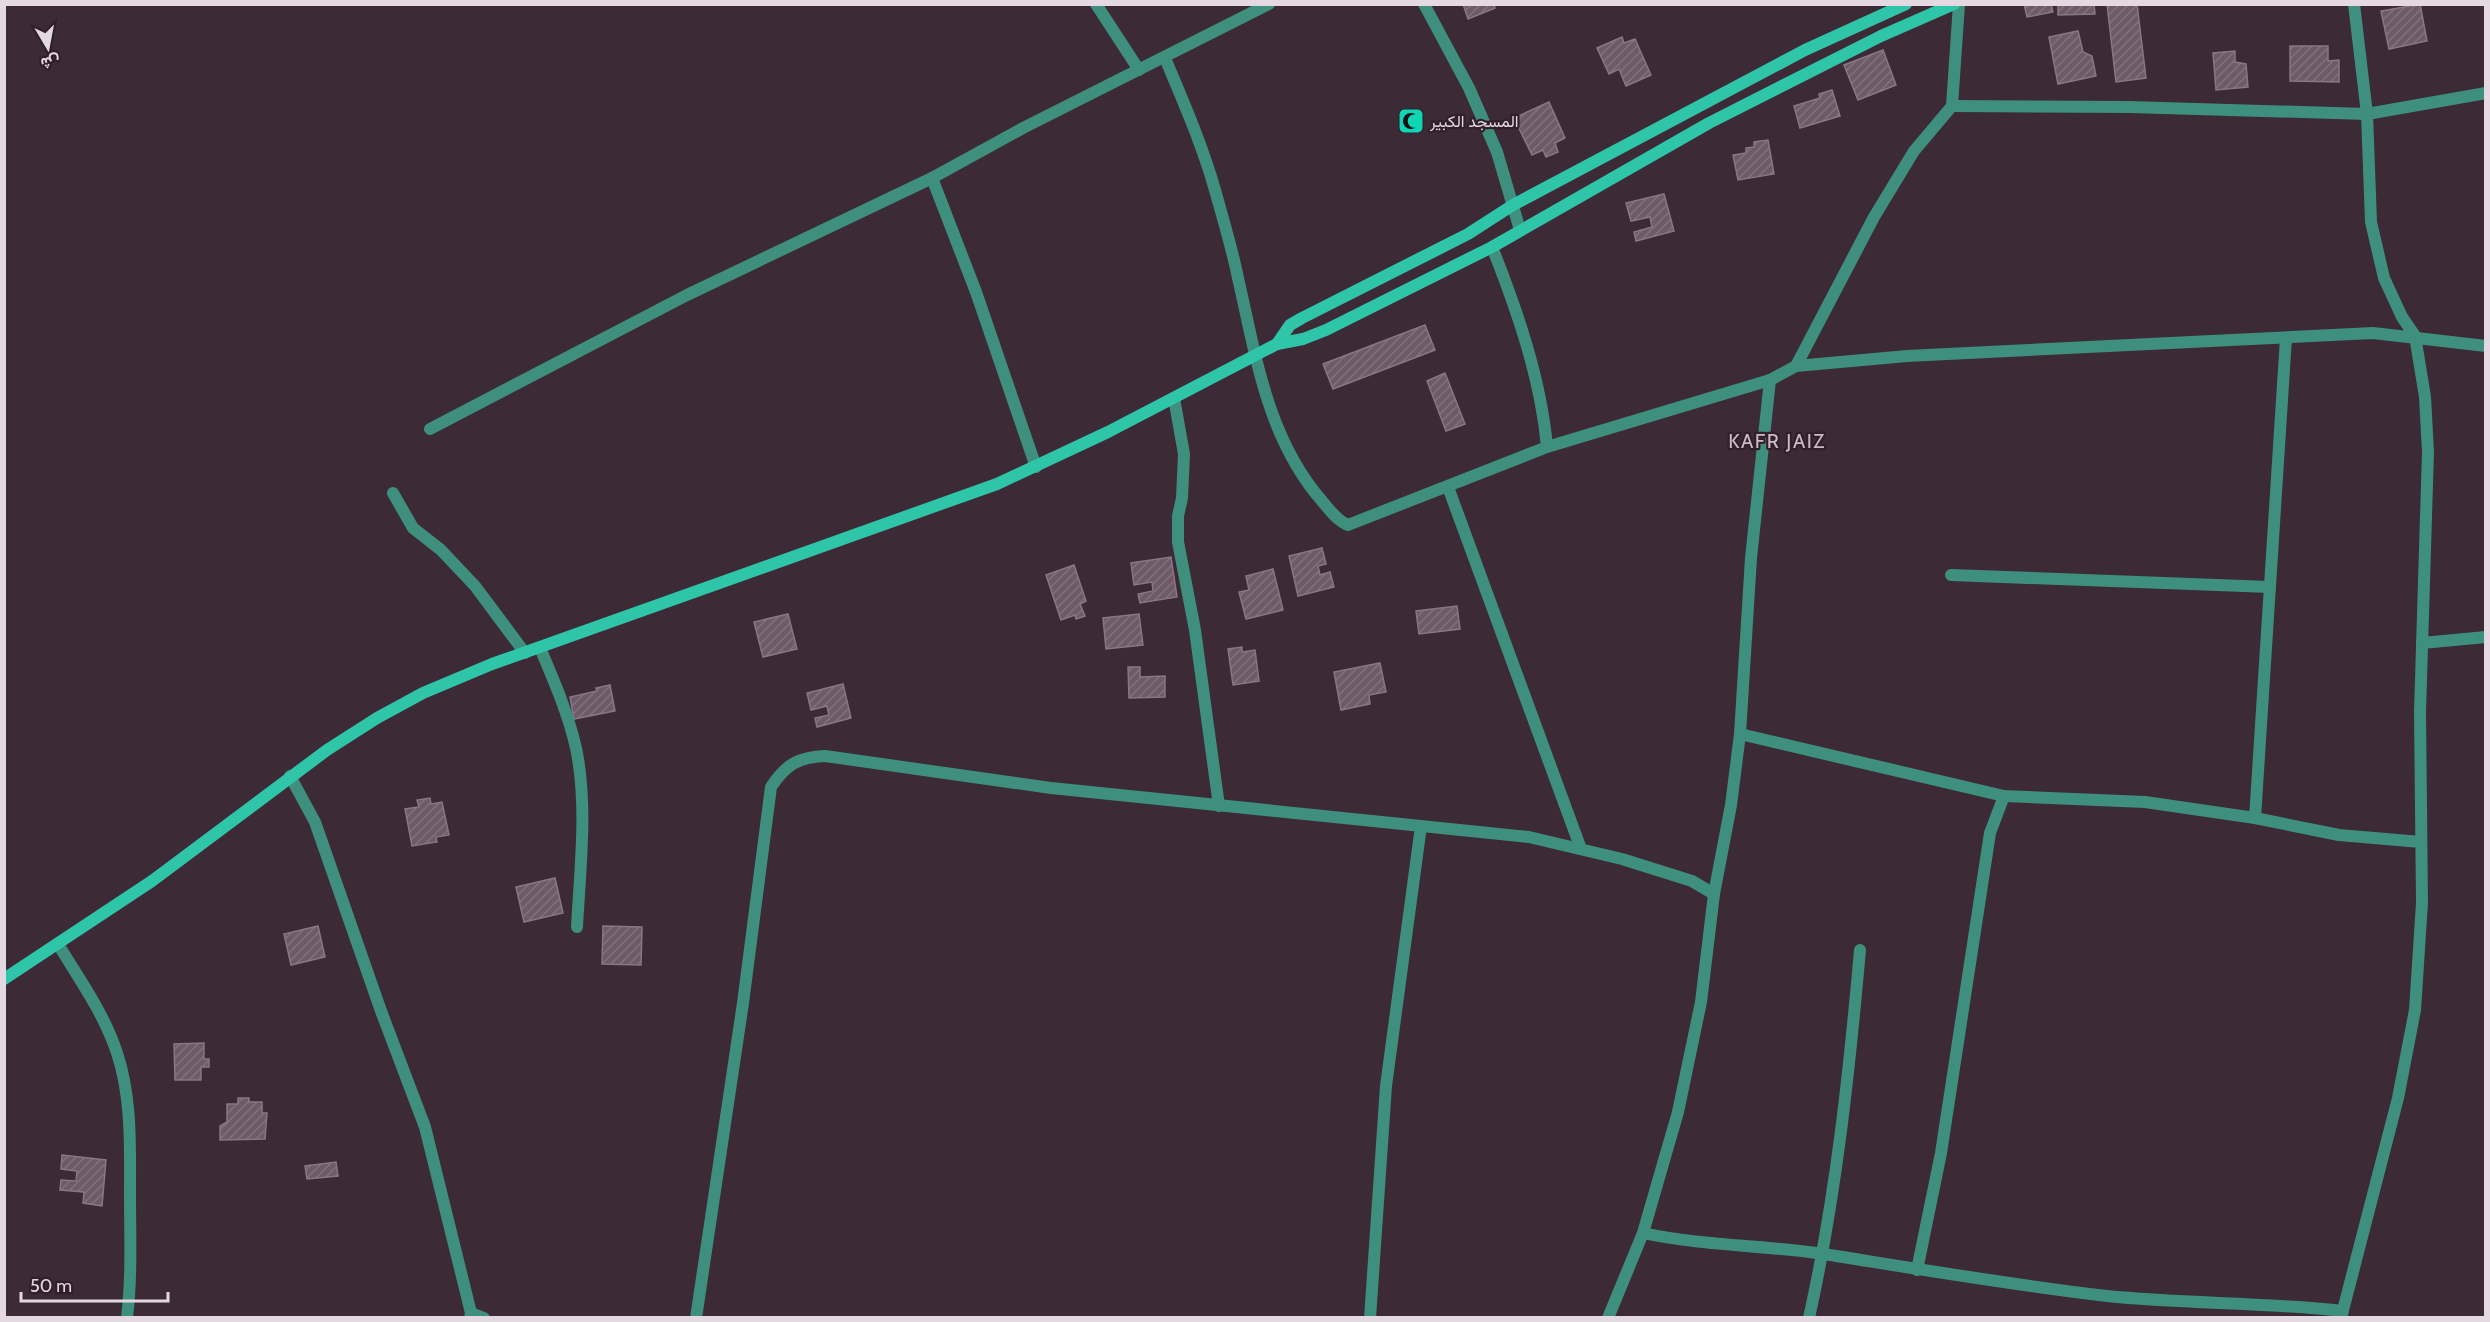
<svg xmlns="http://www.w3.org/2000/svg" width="2490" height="1322" viewBox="0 0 2490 1322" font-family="Cabin,Vazirmatn,sans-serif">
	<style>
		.building { fill: url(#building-hatch); stroke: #8b7684; stroke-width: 1.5 }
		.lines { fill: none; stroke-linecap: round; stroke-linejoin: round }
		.street { stroke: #3e8f7d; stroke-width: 12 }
		.secondary { stroke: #2fc5a8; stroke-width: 12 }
		.labels { text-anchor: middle; stroke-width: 4.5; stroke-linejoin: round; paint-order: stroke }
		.poi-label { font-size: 16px; fill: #e5d9e1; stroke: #31202c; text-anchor: start }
		.quarter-label { font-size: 20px; letter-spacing: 1.5px; fill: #ceb8c7; stroke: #31202c }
	</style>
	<defs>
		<pattern id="building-hatch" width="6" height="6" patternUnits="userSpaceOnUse" patternTransform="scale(1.5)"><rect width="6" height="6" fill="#6e5a68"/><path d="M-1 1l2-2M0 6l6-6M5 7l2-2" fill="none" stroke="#83717d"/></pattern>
	</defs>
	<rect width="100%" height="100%" fill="#3c2a36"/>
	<g class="building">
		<path d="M1463,4H1494L1495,8L1468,19Z"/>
		<path d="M2024,4H2051L2053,12L2027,17Z"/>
		<path d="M2058,4H2094L2095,14L2058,15Z"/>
		<path d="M2107,4H2137L2146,78L2116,82Z"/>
		<path d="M2420,4L2427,41L2389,49L2381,11Z"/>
		<path d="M2078,31L2083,52L2092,56L2096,76L2058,84L2049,37Z"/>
		<path d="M1622,37L1624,43L1635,39L1651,75L1626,86L1619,69L1609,74L1597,48Z"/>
		<path d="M2290,46H2328V61L2339,60V82L2290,81Z"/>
		<path d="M1883,50L1896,85L1858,100L1844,65Z"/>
		<path d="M2235,51V62L2246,64L2248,87L2216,90L2213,53Z"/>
		<path d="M1832,90L1840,116L1800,128L1794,106L1820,98L1819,94Z"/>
		<path d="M1549,102L1565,138L1555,143L1558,152L1546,157L1543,150L1532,155L1514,118Z"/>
		<path d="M1768,140L1774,174L1738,180L1733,155L1746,153V148L1754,147V142Z"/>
		<path d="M1664,194L1674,231L1636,241L1634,232L1652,227L1650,217L1631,221L1626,203Z"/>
		<path d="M1425,325L1435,350L1333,389L1323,364Z"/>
		<path d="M1445,373L1465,424L1446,431L1427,381Z"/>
		<path d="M1322,548L1326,564L1318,566L1320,575L1330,572L1334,587L1298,596L1289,556Z"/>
		<path d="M1171,557L1177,597L1140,603L1138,594L1153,591L1152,582L1134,585L1131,563Z"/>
		<path d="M1074,565L1086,601L1080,604L1085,616L1076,619L1075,615L1061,620L1046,575Z"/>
		<path d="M1273,569L1283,610L1246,619L1239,592L1249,590L1246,576Z"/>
		<path d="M1457,606L1460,629L1419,634L1416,611Z"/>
		<path d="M788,614L797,649L763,657L754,622Z"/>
		<path d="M1139,614L1143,645L1106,649L1103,618Z"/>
		<path d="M1242,647V652L1255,650L1259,681L1233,685L1228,649Z"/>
		<path d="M1380,663L1386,692L1369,695L1370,704L1341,710L1334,672Z"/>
		<path d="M1128,667H1140V677L1165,676V697L1129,698Z"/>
		<path d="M843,684L851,718L817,727L815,718L829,715L827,706L811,710L807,693Z"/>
		<path d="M610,685L615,711L574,719L570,697L597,691L596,688Z"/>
		<path d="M430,798L431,804L442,802L449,835L436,837L437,842L412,846L405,809L419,807L417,800Z"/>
		<path d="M555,878L563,913L524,922L516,887Z"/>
		<path d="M318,926L325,957L291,965L284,934Z"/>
		<path d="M603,926L642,927L641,965L602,964Z"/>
		<path d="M204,1043V1059H209V1067H201V1080H175L174,1044Z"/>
		<path d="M238,1098H249V1102H262V1113H267L265,1139L220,1140V1126L227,1122V1104H238Z"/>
		<path d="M62,1155L106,1160L102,1206L83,1203L84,1192L60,1190L61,1180L76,1181L77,1171L61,1169Z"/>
		<path d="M336,1162L338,1176L307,1179L305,1166Z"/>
	</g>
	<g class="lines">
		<g class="street">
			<path d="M1096,4L1139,70"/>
			<path d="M1424,4L1469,88L1497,152L1520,230"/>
			<path d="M1165,58C1183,101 1202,144 1215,190C1223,219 1232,248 1238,278C1256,356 1267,438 1322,501C1329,509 1337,521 1348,525L1547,447L1770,380L1796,366L1874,217L1914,151L1952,106L1959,4"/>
			<path d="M1952,106L2129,107L2367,114L2486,93"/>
			<path d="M1492,247C1517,310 1541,379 1547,447"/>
			<path d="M1796,366L1907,356L2373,333L2486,346"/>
			<path d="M1174,398L1184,454L1182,498L1178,516V542L1195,630L1219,806"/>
			<path d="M430,429L687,295L932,178"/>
			<path d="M1036,467L976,292L932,178L1023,128L1269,4"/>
			<path d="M1448,487L1581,849"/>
			<path d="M393,493L413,528L441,550L475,586L525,653"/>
			<path d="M1951,575L2270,587"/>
			<path d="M2422,643L2486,637"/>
			<path d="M540,648C554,681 568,713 576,748C588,805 580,869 577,927"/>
			<path d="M1740,734L2004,796L2145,802L2255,818L2339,835L2421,842"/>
			<path d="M290,776L315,822L381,1011L425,1127L471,1313L470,1318"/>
			<path d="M2255,818L2286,338"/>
			<path d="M58,944C79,979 104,1013 117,1053C132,1098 130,1147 130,1194C130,1235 132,1276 127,1318"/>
			<path d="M1643,1233C1703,1246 1764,1245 1824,1254C1918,1269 2012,1285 2107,1296C2185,1304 2264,1302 2343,1311"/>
			<path d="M1917,1270L1941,1153L1990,833L2004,796"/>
			<path d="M471,1313L484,1318"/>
			<path d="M696,1318L743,1003L771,787C786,764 799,757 825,756L1051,788L1529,837L1622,859L1692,881L1714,894"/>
			<path d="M1370,1318L1386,1086L1421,826"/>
			<path d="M1608,1318L1643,1233L1678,1112L1701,1002L1714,894L1731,805L1740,734L1751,558L1770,380"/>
			<path d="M1809,1318C1836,1196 1849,1074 1860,950"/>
			<path d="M2341,1318L2398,1098L2415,1010L2422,903L2420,712L2428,452L2425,397L2415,336L2402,317L2384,278L2371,222L2367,114L2354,4"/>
		</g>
		<g class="secondary">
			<path d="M1277,344L1290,325L1302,318L1468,234L1513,205L1805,50L1906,4"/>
			<path d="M4,979L152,881L327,750L377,718L423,693L492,664L997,484L1108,432L1277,344L1303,339L1326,330L1492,247L1709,123L1881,36L1954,4"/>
		</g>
	</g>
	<defs>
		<g id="mosque-square" transform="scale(1.35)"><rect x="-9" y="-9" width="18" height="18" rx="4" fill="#0fd5b4" stroke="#31202c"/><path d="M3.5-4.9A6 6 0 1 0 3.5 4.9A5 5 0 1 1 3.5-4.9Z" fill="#111"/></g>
	</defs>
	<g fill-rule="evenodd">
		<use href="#mosque-square" x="1411" y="121"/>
	</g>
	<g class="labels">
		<g class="poi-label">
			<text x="1430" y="127">المسجد الكبير</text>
		</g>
		<g class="quarter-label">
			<text x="1777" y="448">KAFR JAIZ</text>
		</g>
	</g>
	<rect width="2490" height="1322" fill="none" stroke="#e5d9e1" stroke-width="12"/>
	<g transform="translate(48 48) rotate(170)" stroke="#31202c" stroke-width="4.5" paint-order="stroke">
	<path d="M0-4.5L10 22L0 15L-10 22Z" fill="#e5d9e1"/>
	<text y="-9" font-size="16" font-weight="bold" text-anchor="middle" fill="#e5d9e1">ش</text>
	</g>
	<path d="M21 1292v9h147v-9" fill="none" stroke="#e5d9e1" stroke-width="3"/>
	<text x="30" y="1292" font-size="18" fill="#e5d9e1" stroke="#31202c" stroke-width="4.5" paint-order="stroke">50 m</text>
</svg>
